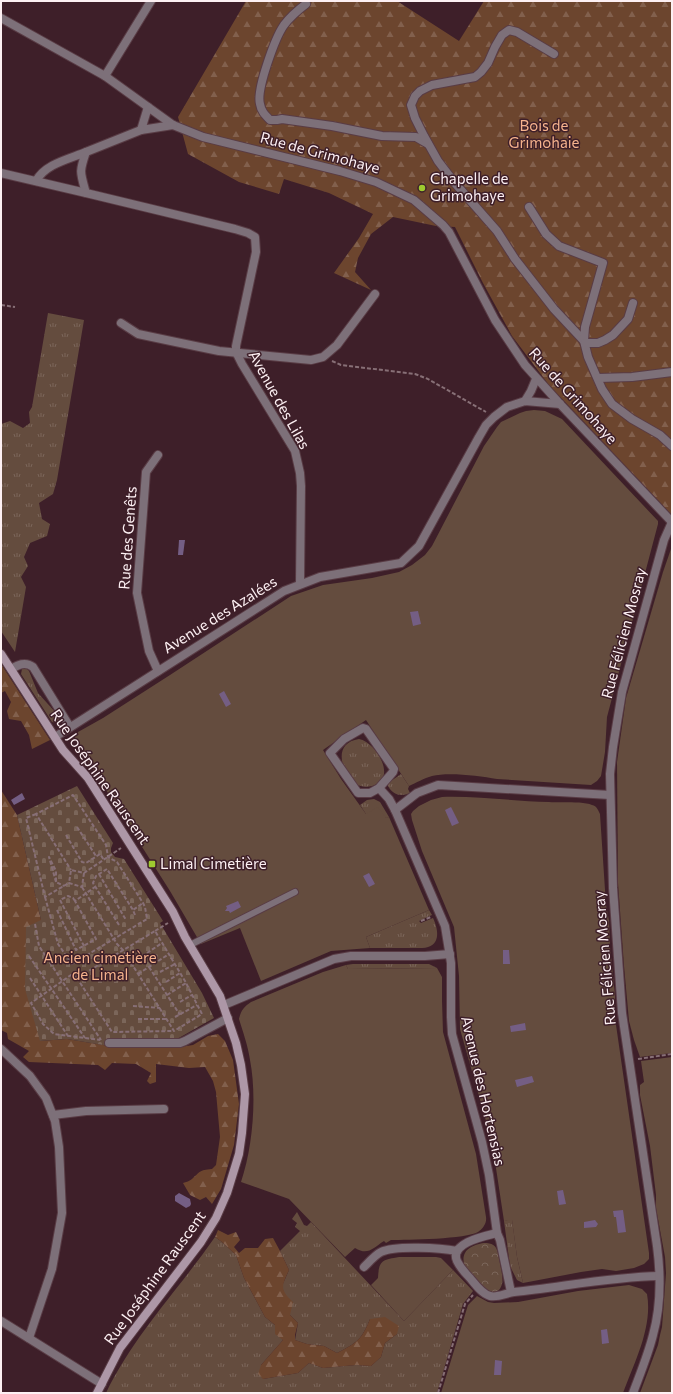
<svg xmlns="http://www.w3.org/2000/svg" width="673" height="1394" viewBox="0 0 673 1394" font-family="Commissioner,sans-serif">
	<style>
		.grass { fill: url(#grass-tufts) }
		.forest { fill: url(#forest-firs) }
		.cemetery { fill: url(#cemetery-stones) }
		.park { fill: url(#park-crowns) }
		.garden { fill: #644c3e }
		.water { fill: #745e84 }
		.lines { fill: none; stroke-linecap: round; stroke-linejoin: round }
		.lane-casing { stroke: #593c45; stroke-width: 8 }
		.street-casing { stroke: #593c45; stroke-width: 10 }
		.secondary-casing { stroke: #593c45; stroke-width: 10 }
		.path { stroke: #876f76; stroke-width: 2; stroke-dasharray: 4 2; stroke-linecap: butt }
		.lane { stroke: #7d7079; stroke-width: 6 }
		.street { stroke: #7d7079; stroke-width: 8 }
		.secondary { stroke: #ad97a7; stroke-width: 8 }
		.poi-dot { fill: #9eca2f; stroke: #3e1f29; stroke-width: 1.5 }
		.labels { text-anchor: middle; stroke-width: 3; stroke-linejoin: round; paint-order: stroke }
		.park-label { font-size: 15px; fill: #f6b38d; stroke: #3e1f29 }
		.street-label { font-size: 15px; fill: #fdf0f3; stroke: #3e1f29 }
		.poi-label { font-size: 15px; fill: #fdf0f3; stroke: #3e1f29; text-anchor: start }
	</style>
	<defs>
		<pattern id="grass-tufts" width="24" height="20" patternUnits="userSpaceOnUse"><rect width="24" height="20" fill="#644c3e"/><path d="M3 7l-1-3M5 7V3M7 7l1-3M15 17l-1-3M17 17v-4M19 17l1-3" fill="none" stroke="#7b665a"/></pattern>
		<pattern id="forest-firs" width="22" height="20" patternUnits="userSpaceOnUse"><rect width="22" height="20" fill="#6c452e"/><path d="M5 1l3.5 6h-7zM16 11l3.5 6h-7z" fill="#82604d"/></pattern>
		<pattern id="cemetery-stones" width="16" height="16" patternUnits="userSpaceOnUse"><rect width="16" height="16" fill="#644c3e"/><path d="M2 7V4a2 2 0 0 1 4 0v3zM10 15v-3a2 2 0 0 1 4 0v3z" fill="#7b665a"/></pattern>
		<pattern id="park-crowns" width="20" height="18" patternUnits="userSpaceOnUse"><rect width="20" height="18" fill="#644c3e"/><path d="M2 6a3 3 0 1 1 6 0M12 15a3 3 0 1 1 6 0" fill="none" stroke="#7b665a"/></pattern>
	</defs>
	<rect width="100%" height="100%" fill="#3e1f29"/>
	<g class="grass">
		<path d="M48,313L84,320L57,480L53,494L39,503L42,519L50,524L47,536L30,543L24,557L28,566L21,577L26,587L15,652L1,631V424L10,421L23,428L30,423L29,412L32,407Z"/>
		<path d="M22,669H27L29,671L38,693L56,713L59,719V721L57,723L52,722L21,674Z"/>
		<path d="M359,739C375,742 395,774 377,784C372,787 362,788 356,784C341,772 332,743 359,739Z"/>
		<path d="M401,774L409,786L408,789L410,793C401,797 393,795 388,786V783Z"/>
		<path d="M374,799L380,802L389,817L387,818L366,814L360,805L367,800Z"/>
		<path d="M429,910L432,915L419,921L421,923L433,918C439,931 441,947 422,948H370L366,937Z"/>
		<path d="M353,964H429L437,968L348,969L346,965Z"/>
		<path d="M297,1212L304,1225L307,1226L311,1222L404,1321L453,1270L473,1291L463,1304L437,1393H106C134,1335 179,1289 215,1237L222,1242L236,1255L244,1278L265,1317L275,1325L283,1340L261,1365L263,1379L298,1373L309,1363L323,1368L356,1365L371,1366L381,1357L385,1343L397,1334L370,1319C362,1339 357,1343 337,1353L324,1346L307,1344L295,1340L298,1323L290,1315L282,1286L289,1270L280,1251L300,1231L295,1227L297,1223L292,1219Z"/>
		<path d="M512,1219L517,1257L523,1283L517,1280L510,1266L504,1221Z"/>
	</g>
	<g class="forest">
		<path d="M246,1H397L459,41L484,1H672V515L549,385L512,336L483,283L455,227L436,226L393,217L371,234L358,258L355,272L371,290L334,273L359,238L373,214L329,193L284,179L279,194L239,182L188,154L178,117Z"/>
		<path d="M1,664L50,740L32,749L29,735L21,721L9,719L7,711L11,702L5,691L1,693Z"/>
		<path d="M1,790L17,815L41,920L40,1041L67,1039L109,1046L180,1047L193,1045L208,1036L218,1034L225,1041L233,1060L239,1104L234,1145L221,1189L212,1204L206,1197L200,1200L190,1195L183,1183C186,1182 190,1181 192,1179C200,1172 199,1170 212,1169L216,1165L220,1137L216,1092L213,1081L205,1067L189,1068L156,1064V1082L150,1084L147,1081L151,1073L136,1064L112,1063L105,1070L98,1065L29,1062L23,1057L29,1051L8,1039L7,1033L1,1030Z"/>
		<path d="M218,1230L228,1235L236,1232L240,1240L234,1247L239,1253L245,1248H258L265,1239L273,1238L280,1251L289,1270C282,1286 279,1289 293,1302L290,1315L298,1323L295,1335V1340L307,1344L324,1346L337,1353C357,1343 362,1339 370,1319L385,1317L399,1326L397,1334L385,1343L381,1357L371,1366L356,1365L323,1368L309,1363L298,1373L263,1379L258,1374L261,1365L283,1340L275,1334V1325L265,1317L244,1278L236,1255L222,1242L215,1237Z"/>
	</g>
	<path class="cemetery" d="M77,786L113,843L111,848V852L115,857L124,859L163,921L160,923L202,993L214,1018L177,1039L109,1046L67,1039L40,1041L25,989L26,927L41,920L17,815Z"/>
	<path class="park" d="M484,1243C492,1243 496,1245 498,1253C499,1261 504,1277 502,1284C495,1308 468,1272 464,1264C461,1250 472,1245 484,1243Z"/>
	<g class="garden">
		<path d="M534,410L545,411L562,419L658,521V524L607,717L605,752L601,776L597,781L591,785L497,779C479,776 449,772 432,776C424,778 416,783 409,786L366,720L323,750L341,779L366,814L378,807L386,818L389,817L429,910L366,937L370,948L331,951L261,981L240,928L201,944L170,891L75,741V735L78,732L103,718L170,675L291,596L323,585L372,578L399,572L412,565L425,555L432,546L484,446L497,427L501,422L520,413L526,411Z"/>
		<path d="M672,546V1053L640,1057L634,1040L629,1021L624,966L618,883L617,762L626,698L663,572Z"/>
		<path d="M442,797C478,796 513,801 549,802C560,803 583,801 592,805C597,806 598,810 600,814L606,905L609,921L610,947L615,995V1018L649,1253V1259L644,1264L634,1268L616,1271L602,1269L581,1272L523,1283L517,1257L512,1220L504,1221L494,1155L486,1121L460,1029L459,976L454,927L422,851L412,820L411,814L413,811L419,806L431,800Z"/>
		<path d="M346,965L348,969L437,968L442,977V1001L443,1032L476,1154L486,1217C487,1223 483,1229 478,1232C467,1239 407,1240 391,1240L386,1243L384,1241C373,1248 368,1256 355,1248L345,1257L289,1199L241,1182C253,1147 257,1096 250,1060C248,1046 243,1032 239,1019C241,1010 244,1007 251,1002L323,972Z"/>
		<path d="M672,1057V1393H640L658,1345L660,1335L662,1327L666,1273L665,1257L656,1208V1195L650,1146L640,1095V1085L644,1082L641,1061Z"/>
		<path d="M399,1257H436L441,1258L453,1270L404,1321L371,1285L378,1278C379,1260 382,1260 399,1257Z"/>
		<path d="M629,1285L642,1289L647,1294C653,1327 634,1363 623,1393H441L468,1305L477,1296L488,1302L494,1303L518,1302L578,1291Z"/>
	</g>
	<g class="water">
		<path d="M179,540H185L183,555H178Z"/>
		<path d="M418,611L421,624L413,626L410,612Z"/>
		<path d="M224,691L231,704L226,707L219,694Z"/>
		<path d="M22,793L25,799L14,805L11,800Z"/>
		<path d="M451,807L459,823L452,826L445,810Z"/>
		<path d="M369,873L375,884L369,887L363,876Z"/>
		<path d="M238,901L241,907L230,913L229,911H225L227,908L226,906Z"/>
		<path d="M503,950H509L510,964H503Z"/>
		<path d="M525,1023L526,1030L511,1032L510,1026Z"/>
		<path d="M532,1076L534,1082L517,1087L515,1080Z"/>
		<path d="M563,1190L566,1204L559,1205L557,1191Z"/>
		<path d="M179,1193L190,1199L191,1204L190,1206L186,1208L175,1201V1196Z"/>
		<path d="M623,1210L626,1232L618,1233L616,1217H614L613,1211Z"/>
		<path d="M595,1220L598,1224L596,1227L584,1228V1222Z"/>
		<path d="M607,1329L609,1343L602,1344L601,1330Z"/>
		<path d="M495,1360L502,1361L501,1375H494Z"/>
	</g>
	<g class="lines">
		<g class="lane-casing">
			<path id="lane" d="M190,945L295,892"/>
		</g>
		<g class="street-casing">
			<g id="street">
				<path d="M306,4C298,10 290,17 284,25C275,38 256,90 260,104C261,111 265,115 270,120H277L282,119L332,126L382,136L416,137L428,144"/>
				<path d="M1,18L105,76L173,125L203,137L340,171L376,182L414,200L443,225L449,232L495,320L525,365L560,404L672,522"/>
				<path d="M554,54L517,32L509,30L502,35L495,47L488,63L481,72L475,77L432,85L420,91L415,96L411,105L415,118L424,136L438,161L454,182L497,231L515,259L554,309L584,341"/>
				<path d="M105,76L151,1"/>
				<path d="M148,107L141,130L173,125"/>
				<path d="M141,130L86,152C79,172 80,172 86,193L235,229L248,233L255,237L256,252L236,346V352L242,364L295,451L300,473L301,486L300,584"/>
				<path d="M1,173L86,193"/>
				<path d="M36,181C45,164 69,159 86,152"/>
				<path d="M529,207L546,234L559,246L603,263L585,327L584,341L588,357L602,389L612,404L632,419L660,435L672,446"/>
				<path d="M121,323L138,334L171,341L219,351L311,360L323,357L337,345L375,294"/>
				<path d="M585,343H598L605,340L613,335L628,319L633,303"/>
				<path d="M598,378L632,377L672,372"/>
				<path d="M525,401L531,391L536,379"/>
				<path d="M158,455L146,472L137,593L149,651L158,671"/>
				<path d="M11,669C18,665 25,661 33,667L70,727"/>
				<path d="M55,737L284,591L320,577L401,563L419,546L479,437L486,425L494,417L507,407L525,401L560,404"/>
				<path d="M379,788L370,793H358L330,753L344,739L363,728L366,729L394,769L393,772L379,788L389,799L395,810"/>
				<path d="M224,1005L334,959L351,956H425L450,954"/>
				<path d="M109,1043H180L185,1041L228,1018"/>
				<path d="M1,1049L30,1076L46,1098L55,1121L59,1147L62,1213L52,1269L29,1338"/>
				<path d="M53,1115L86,1111L164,1109"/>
				<path d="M497,1233C485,1236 449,1243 457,1261C460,1267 465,1273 470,1278C475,1284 482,1294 490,1296C498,1298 506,1293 514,1292C562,1287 610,1277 659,1276"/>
				<path d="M364,1267C369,1262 375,1255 381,1252C395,1245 441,1248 457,1251"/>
				<path d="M511,1292L500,1240L497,1233L489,1175L482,1142L452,1034L451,1017V963L445,926L395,810L417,793L438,785L610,795"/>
				<path d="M1,1321L102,1384"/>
				<path d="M633,1393C640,1374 648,1355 653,1335C661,1306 661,1276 657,1246L622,1013L613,888L610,774L613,747L622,692L664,540L672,522"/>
			</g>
		</g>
		<g class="secondary-casing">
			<path id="secondary" d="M1,654L63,750L88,778L173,912L185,937L220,996L236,1043L241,1065L245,1094L242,1133L239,1154L227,1193L216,1218L201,1242L120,1348L97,1393"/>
		</g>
		<g class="path">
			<path d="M1,305L15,307"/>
			<path d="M332,361L341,365L415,374L428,379L486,412"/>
			<path d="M36,814L26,818L45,897L69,883"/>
			<path d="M77,827L96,856"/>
			<path d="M66,835L82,862L86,863L100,854L104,860"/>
			<path d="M84,873L82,887L69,883L71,870L84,873L121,848"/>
			<path d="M99,874L126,920"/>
			<path d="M56,882L49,857L56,871V882L64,886"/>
			<path d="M82,887L117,944L123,950L174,1031L202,1014L185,981L155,931L77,978L112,1032L174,1031"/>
			<path d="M45,897L58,944L72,964L147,919L145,907L143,903L117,862L108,857L106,845L73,795L36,814L71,870"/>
			<path d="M75,901L73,898L68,896L60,900L84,946"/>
			<path d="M57,910L76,950L96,939L75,901L95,887"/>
			<path d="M135,915L133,910L143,903"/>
			<path d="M421,921L431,917"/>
			<path d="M35,924L39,946L101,1040"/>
			<path d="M119,925L93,883L96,876L107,869L133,910"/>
			<path d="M155,931L168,923"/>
			<path d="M29,956L85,1038"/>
			<path d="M132,963L162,943"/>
			<path d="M149,967L180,1015"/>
			<path d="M160,972L175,964"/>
			<path d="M138,974L169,954"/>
			<path d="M30,978L68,1036"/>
			<path d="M77,978L71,975L31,1003L43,1024L54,1034L100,1040"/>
			<path d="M166,982L180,973"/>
			<path d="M167,995L186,983"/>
			<path d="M180,1002L192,995"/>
			<path d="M133,1006L160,1008"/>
			<path d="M175,1017L197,1005"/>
			<path d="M138,1019H167"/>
			<path d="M638,1059L672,1054"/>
			<path d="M438,1393L465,1304L473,1295"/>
		</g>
		<use href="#lane" class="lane"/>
		<use href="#street" class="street"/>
		<use href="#secondary" class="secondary"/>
	</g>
	<g class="poi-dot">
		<circle cx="422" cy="188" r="4"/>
		<rect x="148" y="860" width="8" height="8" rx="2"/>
	</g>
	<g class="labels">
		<g class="park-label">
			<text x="544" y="131">Bois de<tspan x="544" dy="17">Grimohaie</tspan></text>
			<text x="100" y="963">Ancien cimetière<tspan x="100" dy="17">de Limal</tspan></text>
		</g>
		<g class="street-label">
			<text transform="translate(320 153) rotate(15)" y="5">Rue de Grimohaye</text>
			<text transform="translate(573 396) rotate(48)" y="5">Rue de Grimohaye</text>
			<text transform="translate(279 400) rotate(61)" y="5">Avenue des Lilas</text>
			<text transform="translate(128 538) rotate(-86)" y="5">Rue des Genêts</text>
			<text transform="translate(220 615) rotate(-32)" y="5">Avenue des Azalées</text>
			<text transform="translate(624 633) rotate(-75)" y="5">Rue Félicien Mosray</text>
			<text transform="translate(100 777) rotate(55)" y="5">Rue Joséphine Rauscent</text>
			<text transform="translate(605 958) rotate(-95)" y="5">Rue Félicien Mosray</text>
			<text transform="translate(483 1091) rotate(77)" y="5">Avenue des Hortensias</text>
			<text transform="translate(155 1278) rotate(-54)" y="5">Rue Joséphine Rauscent</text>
		</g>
		<g class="poi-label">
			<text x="430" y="184">Chapelle de<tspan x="430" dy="17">Grimohaye</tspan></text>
			<text x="160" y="869">Limal Cimetière</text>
		</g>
	</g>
	<rect width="673" height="1394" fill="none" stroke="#fdf0f3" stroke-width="4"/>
</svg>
